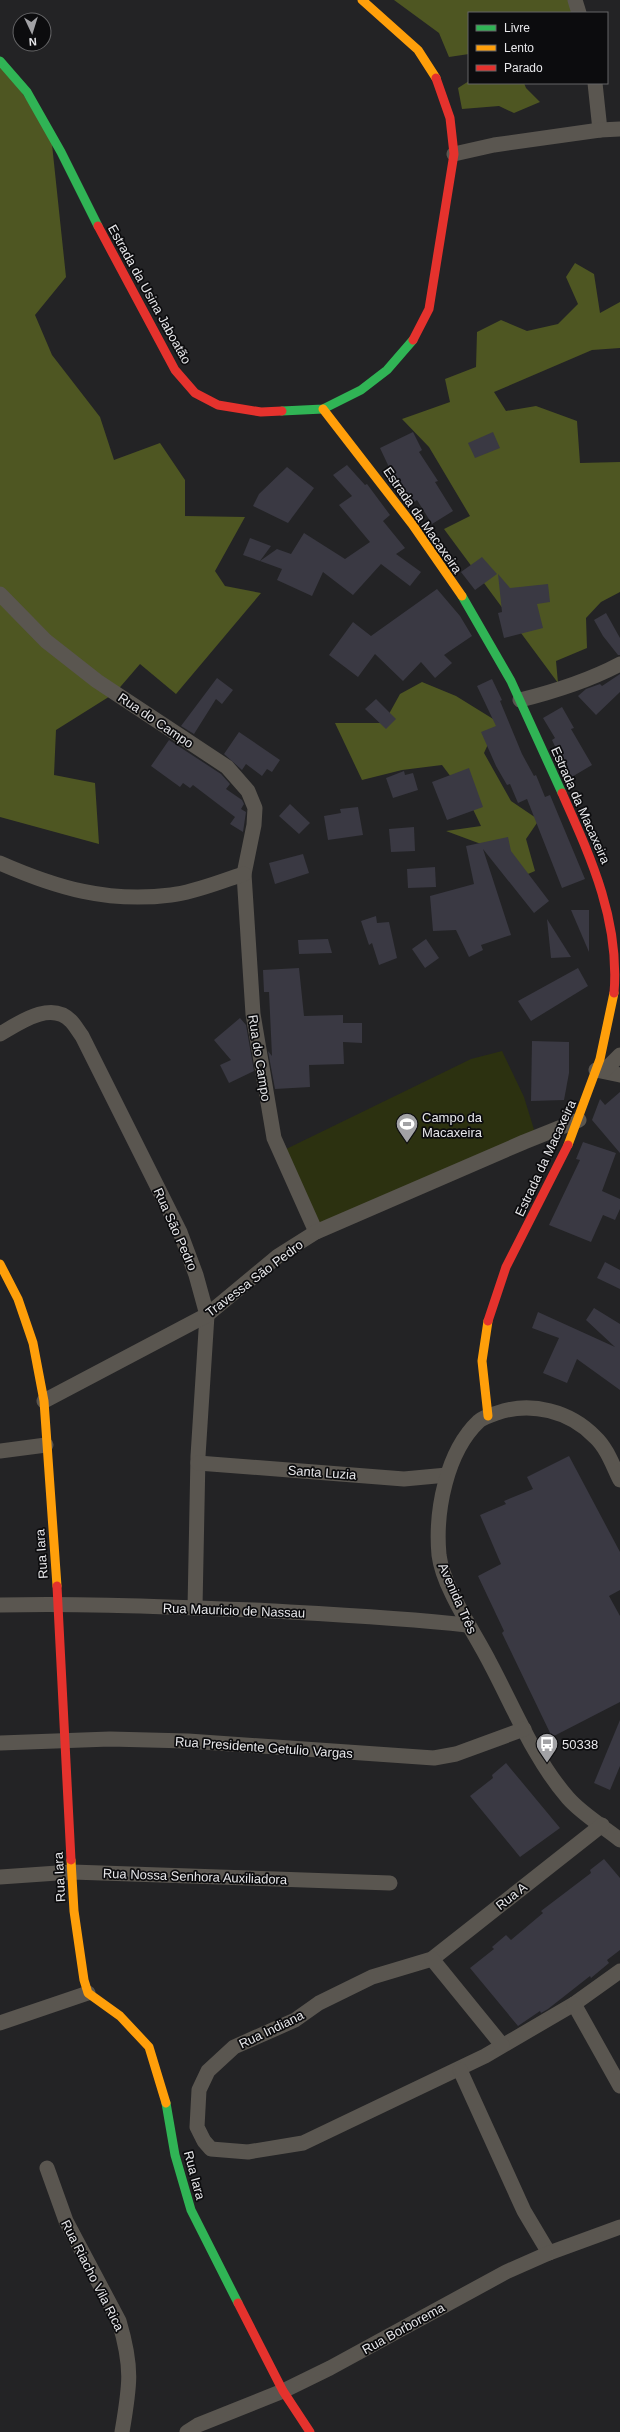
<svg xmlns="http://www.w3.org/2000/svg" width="620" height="2432" viewBox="0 0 620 2432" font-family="Arial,sans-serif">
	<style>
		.green { fill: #2c3110 }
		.forest { fill: #4e5622 }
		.building { fill: #3a3943 }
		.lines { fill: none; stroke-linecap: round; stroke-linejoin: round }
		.street { stroke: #5a5650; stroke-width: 15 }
		.fast { stroke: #30b455; stroke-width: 9 }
		.slow { stroke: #ff9f0a; stroke-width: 9 }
		.jam { stroke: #e5322d; stroke-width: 9 }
		.labels { text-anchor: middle; stroke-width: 3.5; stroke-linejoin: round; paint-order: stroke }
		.street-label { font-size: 13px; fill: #e7e7ea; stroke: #0c0c0e }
		.poi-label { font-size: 13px; fill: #e7e7ea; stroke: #0c0c0e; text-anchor: start }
	</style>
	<rect width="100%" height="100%" fill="#232325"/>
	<path class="green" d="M502,1051L524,1097L536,1136L317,1230L280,1152L471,1059Z"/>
	<g class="forest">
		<path d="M394,0H569L573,13H469V54L449,57L439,33Z"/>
		<path d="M0,61L51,135L66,277L35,315L52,355L100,417L114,460L160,443L185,480V516L245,517L215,571L225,586L261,593L176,694L140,664L115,693L56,730L54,775L95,783L99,844L0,817Z"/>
		<path d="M469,81V83H524L526,88L540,102L514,113L499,106L462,109L458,88Z"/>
		<path d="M575,263L594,274L600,313L620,302V348L592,350L494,392L506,411L536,406L577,421L580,463L620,462V592L601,602L586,618L587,648L556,661L558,683L444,529L470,516L429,447L402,419L450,402L445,379L476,367L477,332L501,320L527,331L558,324L578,304L566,277Z"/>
		<path d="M422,682L456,696L498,722L484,753L511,801L539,820L526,839L535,871L516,879L481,844L446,831L481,826L469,801L442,765L402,770L362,780L335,723H384L400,694Z"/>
	</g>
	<g class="building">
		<path d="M413,432L422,450L419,452L438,481L435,482L453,511L432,524L417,500L413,503L395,480L380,448Z"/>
		<path d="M493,432L500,448L475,458L468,443Z"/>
		<path d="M347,465L365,485L367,484L390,515L383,521L405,548L396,554L421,572L410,586L381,564L353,595L323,572L312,596L277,580L282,569L260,561L277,549L291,554L304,533L345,559L370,542L339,505L352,496L333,475Z"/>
		<path d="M287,467L314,488L288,523L253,506L259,494Z"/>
		<path d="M250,538L271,546L260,561L243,555Z"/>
		<path d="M482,557L497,574L475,590L461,572Z"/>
		<path d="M498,574L510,588L548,584L550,602L537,604L543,628L504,638L498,613L502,612Z"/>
		<path d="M437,589L460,616L472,636L444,655L452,663L435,678L421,662L403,681L375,654L358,677L329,655L353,622L371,636Z"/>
		<path d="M606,613L620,638V655H618L603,636L594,620Z"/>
		<path d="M620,674V692L596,715L578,696L586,689L600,684L602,686Z"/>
		<path d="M217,678L233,690L222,704L216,699L194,734L181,726Z"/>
		<path d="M492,679L502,700L500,701L522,754L534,776L536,775L545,797L550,795L585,879L562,888L527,799L518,803L510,784L507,785L496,766L481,732L496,726L477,686Z"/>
		<path d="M376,699L396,719L386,729L365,709Z"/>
		<path d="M562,707L574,728L571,729L592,765L570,778L552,740L555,738L543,718Z"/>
		<path d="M239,732L280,760L272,772L267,769L262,776L246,764L242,770L224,754Z"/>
		<path d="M169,740L221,774L230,784L226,789L242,800L244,804L241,809L246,812L243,832L230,824L235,817L193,785L190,788L183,783L180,787L151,766Z"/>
		<path d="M469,768L483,807L447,820L432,782Z"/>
		<path d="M404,771L405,775L413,773L418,790L393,798L386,778Z"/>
		<path d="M290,804L310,823L299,834L279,816Z"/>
		<path d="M358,807L363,835L328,840L324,816L341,813L340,809Z"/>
		<path d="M414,827L415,851L391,852L389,829Z"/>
		<path d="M508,837L511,851L549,901L534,913L483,849L511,935L481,945L483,950L469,957L456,930L433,931L430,896L474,884L466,846Z"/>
		<path d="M303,854L309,873L275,884L269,863Z"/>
		<path d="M435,867L436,887L408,888L407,869Z"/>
		<path d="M571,910H589V952Z"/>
		<path d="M376,916L377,923L389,922L397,958L379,965L372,943L369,945L361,921Z"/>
		<path d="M547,919L571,957L551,958Z"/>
		<path d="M328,939L332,953L299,954L298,940Z"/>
		<path d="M426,939L439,958L425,968L412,949Z"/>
		<path d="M299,968L304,1016L343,1015V1023H362V1043L343,1042L344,1064L309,1065L310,1087L275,1089L268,1051L272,1056L269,992H264L263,970Z"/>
		<path d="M578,968L588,986L531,1021L518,1001Z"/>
		<path d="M240,1018L246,1025L254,1071L229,1083L220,1065L231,1060L214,1040Z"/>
		<path d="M532,1041L569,1042V1073L564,1100L531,1101Z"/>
		<path d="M620,1092V1153L592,1120L600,1099L605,1105Z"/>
		<path d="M583,1142L616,1153L602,1191L620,1199V1209L615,1220L603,1215L591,1242L549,1225L580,1160L576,1159Z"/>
		<path d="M605,1262L620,1270V1289L597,1278Z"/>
		<path d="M594,1308L620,1324V1390L577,1359L567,1383L543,1373L559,1338L532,1328L538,1312L615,1347L586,1320Z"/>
		<path d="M569,1456L620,1552V1590L609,1596L620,1616V1702L552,1737L502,1633L504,1631L478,1576L501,1564L480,1515L506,1504L504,1501L533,1489L527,1477Z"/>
		<path d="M620,1720V1766L610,1790L594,1783Z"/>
		<path d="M506,1763L560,1828L520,1857L470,1796L493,1778L492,1775Z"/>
		<path d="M604,1859L620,1878V1950L607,1960L609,1963L591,1978L590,1976L548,2009L541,2013L540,2011L518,2026L470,1968L494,1949L492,1947L506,1935L511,1940L543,1913L541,1911L591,1873L590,1870Z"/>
	</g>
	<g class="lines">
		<g class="street">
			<path d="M575,0L579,13"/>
			<path d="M595,83L600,130"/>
			<path d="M454,154L494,145L600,130L620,129"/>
			<path d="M0,594L46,641L97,681L227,767L248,791L255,808L254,825L244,874L253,1014L274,1138L316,1232"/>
			<path d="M520,700C556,691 588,681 620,664"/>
			<path d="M0,863C57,888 108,903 171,895C196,892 221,881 244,874"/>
			<path d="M0,1034C19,1023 51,1000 71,1021C75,1025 78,1031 82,1036L180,1232L196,1275L207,1315L198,1456L195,1608"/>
			<path d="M596,1070L620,1075"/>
			<path d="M604,1071L620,1055"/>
			<path d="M44,1401L207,1315L278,1256L316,1232L524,1142L579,1120"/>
			<path d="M0,1451L46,1445"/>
			<path d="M198,1463L404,1479L447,1475"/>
			<path d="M620,1480C613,1466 607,1448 595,1437C570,1411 531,1401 497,1413C491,1415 484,1417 479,1421C446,1452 435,1512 439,1555C443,1588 475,1633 490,1663C514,1708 534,1759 568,1798C582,1814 604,1827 620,1840"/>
			<path d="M0,1605C85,1603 169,1607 254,1610C325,1614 396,1617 467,1625"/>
			<path d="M0,1743L110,1739L188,1741L434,1758L456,1754L524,1729"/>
			<path d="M602,1825L432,1959L372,1977L319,2003L295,2020L234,2047L208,2071L199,2090L197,2127L204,2141L211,2149L248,2152L303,2143L485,2056L574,2004L620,1971"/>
			<path d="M0,1877L72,1872L390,1883"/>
			<path d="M432,1959L502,2045"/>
			<path d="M574,2004L620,2086"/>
			<path d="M0,2023L88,1993"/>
			<path d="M460,2070L524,2211L549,2253"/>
			<path d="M47,2168L66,2221L119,2321C133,2368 130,2385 122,2432"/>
			<path d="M187,2432L198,2425L283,2391L330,2368L506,2272L549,2253L620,2227"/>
		</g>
		<g class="fast">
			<path d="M0,61L27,92L61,152L98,226"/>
			<path d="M282,411L323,409L361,390L387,370L413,340"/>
			<path d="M462,596L511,681L562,793"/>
			<path d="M166,2103L175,2155L191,2210L238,2303"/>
		</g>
		<g class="slow">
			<path d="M362,0L418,50L436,78"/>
			<path d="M323,409L412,524L462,596"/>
			<path d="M568,1145L600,1059L614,993"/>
			<path d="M0,1264L18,1299L33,1343L44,1401L57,1586"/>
			<path d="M488,1321L482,1361L488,1416"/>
			<path d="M71,1860L74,1911L84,1980L88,1993L120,2016L149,2047L166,2103"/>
		</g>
		<g class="jam">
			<path d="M98,226L175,370L195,393L218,405L261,412L282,411"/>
			<path d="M413,340L429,309L454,154L450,118L436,78"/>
			<path d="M562,793C591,858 620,921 614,993"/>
			<path d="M488,1321L506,1267L568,1145"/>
			<path d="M57,1586L71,1860"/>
			<path d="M238,2303L283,2391L310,2432"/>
		</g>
	</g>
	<defs>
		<g id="stadium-pin" transform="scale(1.15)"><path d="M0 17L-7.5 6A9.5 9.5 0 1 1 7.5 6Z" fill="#a2a2a5" stroke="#0c0c0e"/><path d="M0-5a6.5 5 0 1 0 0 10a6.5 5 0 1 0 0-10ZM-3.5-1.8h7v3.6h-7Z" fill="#fff"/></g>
		<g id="bus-pin" transform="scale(1.15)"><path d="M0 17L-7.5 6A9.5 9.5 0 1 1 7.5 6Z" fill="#a2a2a5" stroke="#0c0c0e"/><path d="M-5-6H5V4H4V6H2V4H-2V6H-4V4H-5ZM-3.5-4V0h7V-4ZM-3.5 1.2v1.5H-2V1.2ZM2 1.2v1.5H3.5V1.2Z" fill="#fff"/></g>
	</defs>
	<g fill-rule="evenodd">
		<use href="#stadium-pin" x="407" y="1124"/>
		<use href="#bus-pin" x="547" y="1744"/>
	</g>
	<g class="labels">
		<g class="street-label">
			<text transform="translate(150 294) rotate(61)" y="5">Estrada da Usina Jaboatão</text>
			<text transform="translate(423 520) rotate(55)" y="5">Estrada da Macaxeira</text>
			<text transform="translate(156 720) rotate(34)" y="5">Rua do Campo</text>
			<text transform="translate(581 805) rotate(66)" y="5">Estrada da Macaxeira</text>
			<text transform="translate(260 1058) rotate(81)" y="5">Rua do Campo</text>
			<text transform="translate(545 1158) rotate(-65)" y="5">Estrada da Macaxeira</text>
			<text transform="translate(176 1229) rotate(66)" y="5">Rua São Pedro</text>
			<text transform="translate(254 1278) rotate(-37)" y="5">Travessa São Pedro</text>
			<text transform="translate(322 1472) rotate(4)" y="5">Santa Luzia</text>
			<text transform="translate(41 1554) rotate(-94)" y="5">Rua Iara</text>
			<text transform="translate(458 1598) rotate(66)" y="5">Avenida Três</text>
			<text transform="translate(234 1610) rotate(2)" y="5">Rua Mauricio de Nassau</text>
			<text transform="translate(264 1747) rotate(4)" y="5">Rua Presidente Getulio Vargas</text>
			<text transform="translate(195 1876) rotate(2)" y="5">Rua Nossa Senhora Auxiliadora</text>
			<text transform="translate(59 1877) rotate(-93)" y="5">Rua Iara</text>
			<text transform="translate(511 1896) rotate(-38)" y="5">Rua A</text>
			<text transform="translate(271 2029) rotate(-26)" y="5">Rua Indiana</text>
			<text transform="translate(195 2175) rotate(75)" y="5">Rua Iara</text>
			<text transform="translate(93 2275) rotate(63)" y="5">Rua Riacho Vila Rica</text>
			<text transform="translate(403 2328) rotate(-29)" y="5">Rua Borborema</text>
		</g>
		<g class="poi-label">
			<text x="422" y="1122">Campo da<tspan x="422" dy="15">Macaxeira</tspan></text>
			<text x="562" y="1749">50338</text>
		</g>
	</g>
	<rect x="468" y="12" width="140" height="72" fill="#0c0c0e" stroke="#646466"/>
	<rect x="476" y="25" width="20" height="6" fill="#30b455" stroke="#646466"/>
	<text x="504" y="32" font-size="12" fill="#e7e7ea">Livre</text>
	<rect x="476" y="45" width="20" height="6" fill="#ff9f0a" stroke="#646466"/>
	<text x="504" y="52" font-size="12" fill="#e7e7ea">Lento</text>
	<rect x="476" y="65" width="20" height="6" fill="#e5322d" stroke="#646466"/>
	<text x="504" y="72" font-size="12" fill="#e7e7ea">Parado</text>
	<g transform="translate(32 32) rotate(176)"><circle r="19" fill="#0c0c0e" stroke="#646466"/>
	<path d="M0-3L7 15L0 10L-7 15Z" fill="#a2a2a5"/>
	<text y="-6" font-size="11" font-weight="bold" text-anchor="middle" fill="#e7e7ea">N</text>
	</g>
</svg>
